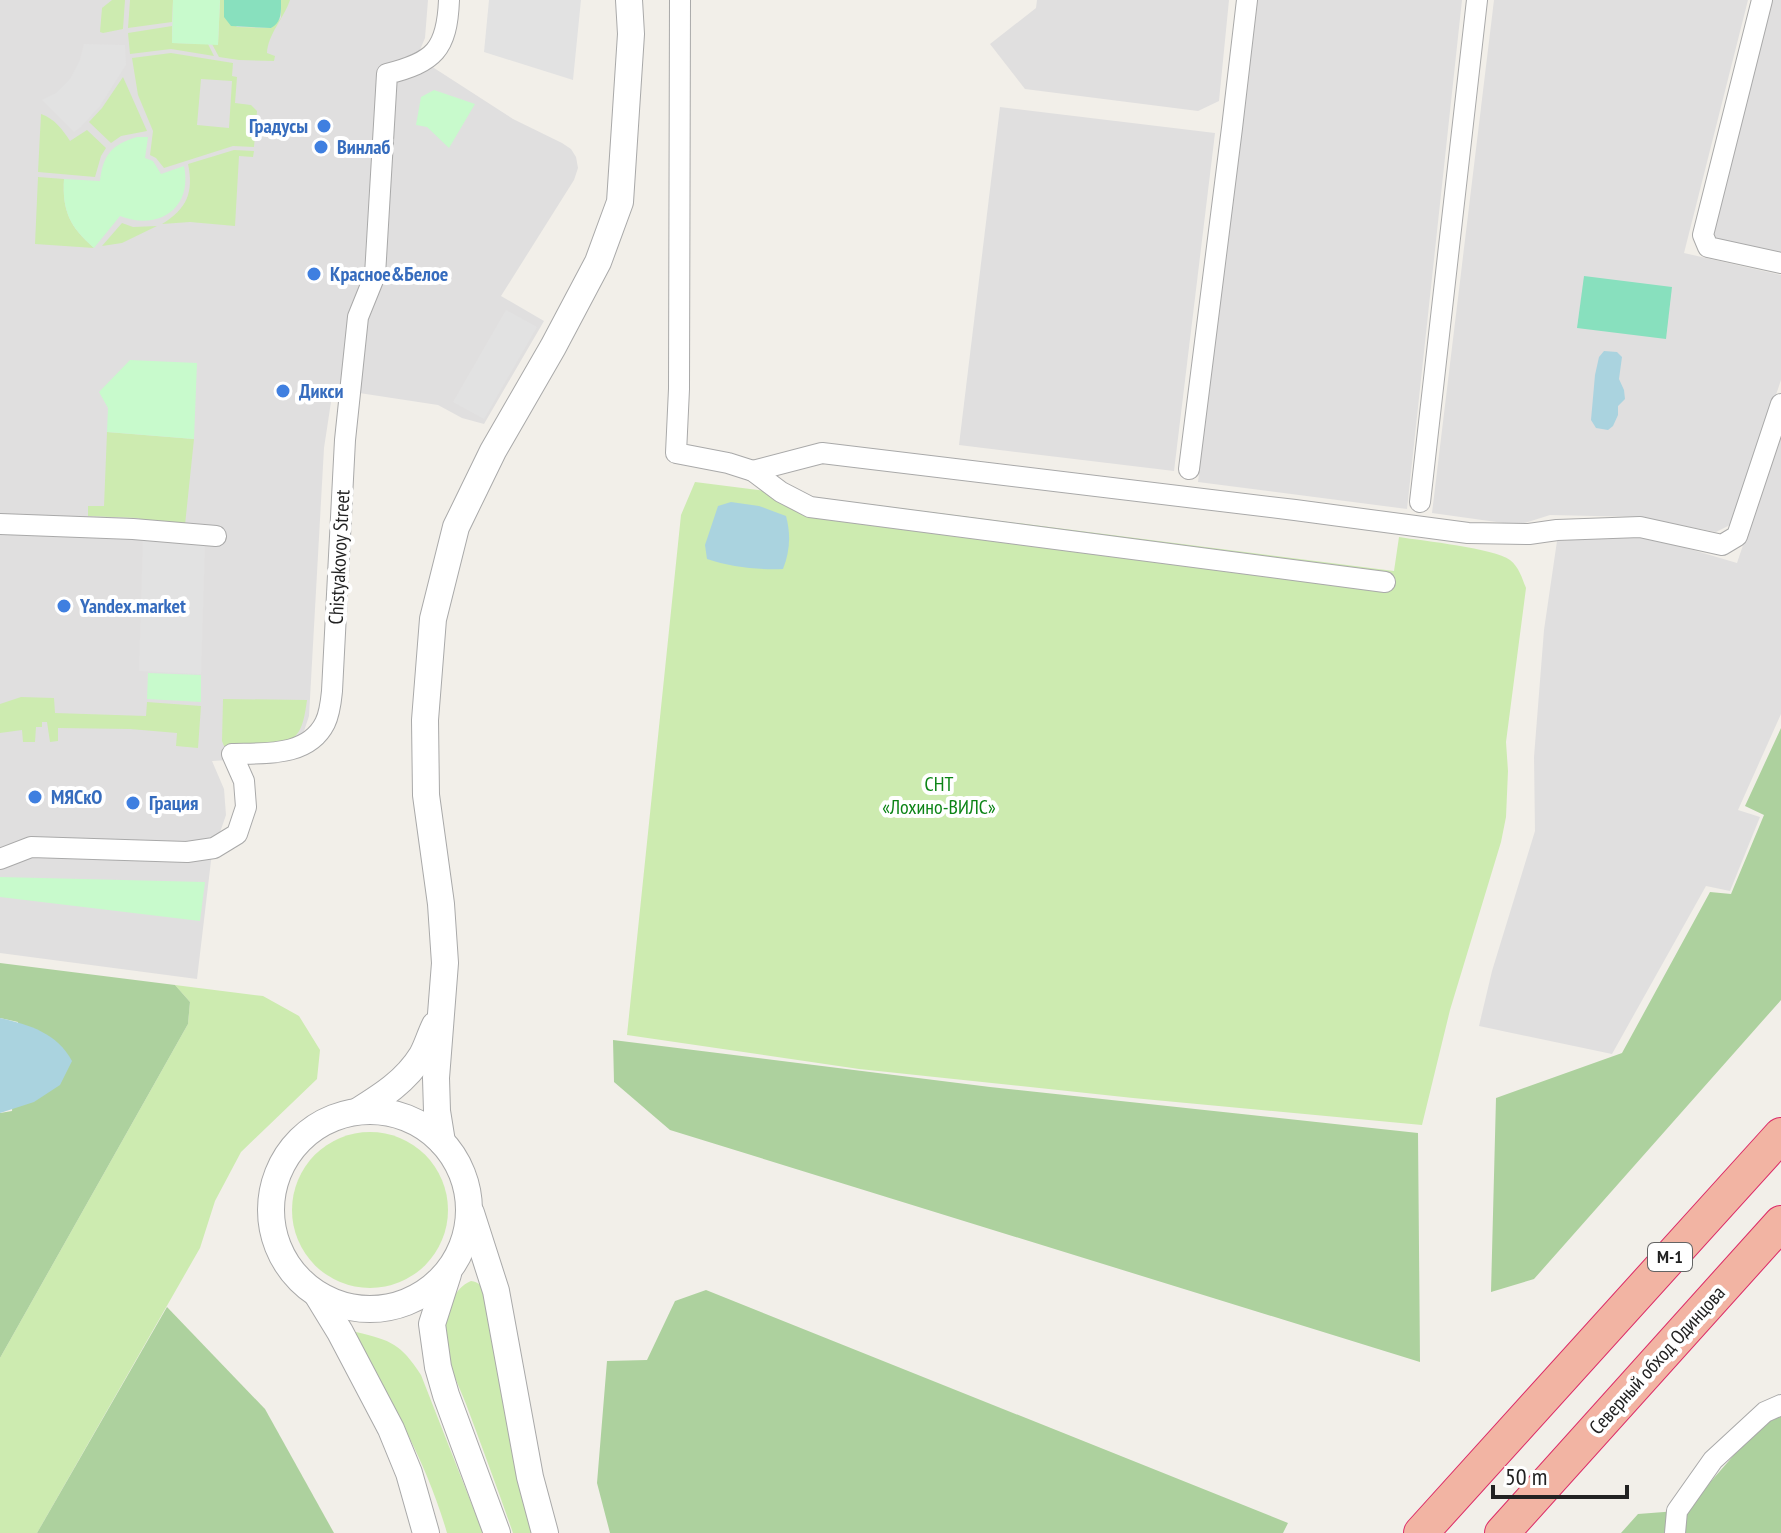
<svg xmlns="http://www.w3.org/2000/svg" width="1781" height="1533" viewBox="0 0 1781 1533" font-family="'PT Sans Narrow',sans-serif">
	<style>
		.residential { fill: #e0dfdf }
		.grass { fill: #cdebb0; fill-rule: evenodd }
		.forest { fill: #add19e }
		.park { fill: #c8facc }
		.pitch { fill: #88e0be }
		.parking { fill: #e2e2e2 }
		.water { fill: #aad3df }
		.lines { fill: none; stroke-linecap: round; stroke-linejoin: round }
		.minor-casing { stroke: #a9a9a9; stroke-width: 22 }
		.tertiary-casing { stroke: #a9a9a9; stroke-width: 28 }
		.trunk-casing { stroke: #dc2a67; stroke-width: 36 }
		.minor { stroke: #fff; stroke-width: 20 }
		.tertiary { stroke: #fff; stroke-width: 26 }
		.trunk { stroke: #f2b4a3; stroke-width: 34 }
		.shop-dot { fill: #3f7fe0; stroke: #fff; stroke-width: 3 }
		.labels { text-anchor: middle; stroke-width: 8; stroke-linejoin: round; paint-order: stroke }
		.shield { fill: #fff; stroke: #646464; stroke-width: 2 }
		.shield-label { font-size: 18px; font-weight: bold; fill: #222 }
		.shop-label { font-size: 20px; font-weight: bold; fill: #366cbe; stroke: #fff; text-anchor: start }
		.street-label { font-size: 20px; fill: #222; stroke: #fff }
		.park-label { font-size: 20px; fill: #0c8416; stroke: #fff }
	</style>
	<rect width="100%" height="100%" fill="#f2efe9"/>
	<g class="residential">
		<path d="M0,0H428L425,38L417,57L513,119L562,143L571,149L576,157L578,168L574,180L501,296L544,321L484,424L462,418L438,405L333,389L324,448L309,716L304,731L294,743L259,758L212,761L224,789L226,815L217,841L213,844L197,979L0,953Z"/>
		<path d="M1037,0H1229L1219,101L1198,111L1025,89L990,44L1036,8Z"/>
		<path d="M1256,0H1462L1407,509L1198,482Z"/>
		<path d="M1494,0H1748L1684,253L1781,275V380L1732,524L1716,532L1639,517L1550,515L1518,525L1432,513Z"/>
		<path d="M1772,0H1781V254L1712,237Z"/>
		<path d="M1000,107L1215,133L1174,471L959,445Z"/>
		<path d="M1781,432V714L1738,810L1760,817L1730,891L1706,886L1612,1054L1479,1026L1492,971L1535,831L1534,757L1544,630L1557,541L1642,535L1737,563Z"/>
	</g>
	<g class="grass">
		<path d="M112,0H125L123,29L103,33L100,32L102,8Z"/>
		<path d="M130,0H173L172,22L128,28Z"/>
		<path d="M220,0H224V13L237,27L271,28L281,18V0H290C284,18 268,34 267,53L275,56L274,61L239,60L219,57L212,44H218Z"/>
		<path d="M172,26V43L208,44L214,56L171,49L130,54L128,33Z"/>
		<path d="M171,53L233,63L232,76L237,77L235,103L251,105L257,111L254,147L233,146L164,168L156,158L150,155L153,131L138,95L132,58ZM201,79L232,81L229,128L197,125Z"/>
		<path d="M123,77L147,131L121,136L111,143L89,122L102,108Z"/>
		<path d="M41,114C55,119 62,129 70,141L87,130L106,148L101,156L95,177L38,172Z"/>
		<path d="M234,150L254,151L253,157L239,156L235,226L190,222L162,224C187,209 194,192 188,164Z"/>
		<path d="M38,177L64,179C62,211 70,227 94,248L35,244Z"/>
		<path d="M122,223L133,227L157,226L122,243L102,246Z"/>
		<path d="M107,432L194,439L185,525L147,522L138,518L88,516V506H104Z"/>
		<path d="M695,482L1394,571L1399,537C1423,541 1494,548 1510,560C1519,567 1522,578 1526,588L1506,742L1508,771L1506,817L1501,842L1450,1010L1422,1125L1133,1098L859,1069L627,1035L681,515Z"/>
		<path d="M21,697L54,698L55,713L146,716L147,702L201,706L198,748L176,746L177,733L130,729L58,728V741L50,742L47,722H42V727H36L35,742H23L22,730L0,733V704Z"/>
		<path d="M223,699L307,700C305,714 303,734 289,741C281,745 241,747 229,749L224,746L222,741Z"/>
		<path d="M175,985L263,996L299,1016L320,1050L317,1079L241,1152L215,1201L200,1248L37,1533H0V1358L188,1024L190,1002Z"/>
		<circle cx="370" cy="1210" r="78"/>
		<path d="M471,1281C479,1282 481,1285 484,1293L534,1533H513C498,1490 482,1447 466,1404C458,1383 447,1363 444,1340C441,1321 452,1288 471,1281Z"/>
		<path d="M356,1332C392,1341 400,1343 421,1375L483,1533H447C427,1462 389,1397 352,1335Z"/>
	</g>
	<g class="forest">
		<path d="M1781,728V1000L1534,1279L1491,1292L1496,1098L1622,1053L1710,892L1731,894L1764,815L1745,806Z"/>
		<path d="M0,963L175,985L190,1002L188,1024L0,1358V1113L12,1111L18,1022L0,1018Z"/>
		<path d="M613,1040L990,1087L1418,1133L1420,1362L670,1130L614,1082Z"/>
		<path d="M706,1290L1288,1523L1283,1533H610L597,1483L607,1361L647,1360L675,1301Z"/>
		<path d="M167,1307L265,1409L334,1533H37Z"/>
		<path d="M1781,1415V1533H1621L1638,1514L1677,1511L1679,1518L1768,1416Z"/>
	</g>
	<g class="park">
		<path d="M173,0H220L218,45L172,43Z"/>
		<path d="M434,90L475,104L449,148L427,127L416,125L421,97Z"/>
		<path d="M137,137H148L145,158L153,161L161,174L184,166C193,209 158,231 120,216L94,248C70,227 62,211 64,179L100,181C103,155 111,145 137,137Z"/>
		<path d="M130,360L197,363L194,439L107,432L108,408L99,392Z"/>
		<path d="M148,673L201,675V702L147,699Z"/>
		<path d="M0,877L205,882L200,921L0,897Z"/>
	</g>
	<g class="pitch">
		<path d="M224,0H281C281,12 282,22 271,28L231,26L224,17Z"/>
		<path d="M1584,276L1672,287L1666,339L1577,328Z"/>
	</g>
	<g class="parking">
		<path d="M489,0H581L573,80L484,52Z"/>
		<path d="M84,44L125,45L126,65L100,106L81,127L74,132L42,100L56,93L70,79L80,60Z"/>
		<path d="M506,310L537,327L484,419L453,402Z"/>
		<path d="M143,539L205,543L201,674L139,671Z"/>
	</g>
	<g class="water">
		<path d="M1604,351L1617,352L1622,357L1619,379L1624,390L1625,399L1618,406V415L1613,426L1608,430L1596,428L1591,420L1595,375L1599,357Z"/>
		<path d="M731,502L759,506L786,516C791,535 790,551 783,569C759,570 730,567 707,559L705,545L718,506Z"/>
		<path d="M0,1018C30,1025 57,1033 72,1061L60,1085L34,1102L0,1113Z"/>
	</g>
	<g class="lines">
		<g class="minor-casing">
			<g id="minor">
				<path d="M680,0L679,389L676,453L728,463L753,471L781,492L810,507L1385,582"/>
				<path d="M1762,0L1703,235L1708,247L1781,263"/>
				<path d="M1189,469L1232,128L1247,0"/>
				<path d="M753,471L822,453L1295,510L1468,533L1529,534L1557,530L1640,527L1722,545L1737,536L1781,404"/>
				<path d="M1420,502L1477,0"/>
				<path d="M0,524L133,529L216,536"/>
				<path d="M0,859L31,847L187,852L214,848L237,834L246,807L244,781L232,754C265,753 308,757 325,723C330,713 331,701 332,691L345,440L358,317L375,275L387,74C434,62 447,50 449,0"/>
				<path d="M1675,1533L1677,1511L1713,1460L1765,1412L1781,1405"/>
			</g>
		</g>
		<g class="tertiary-casing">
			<g id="tertiary">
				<circle cx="370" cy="1210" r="99"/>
				<path d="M358,1111C382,1096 406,1081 422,1055C427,1046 430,1035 435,1025"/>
				<path d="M442,1142L437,1111L436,1078L445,963L441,904L426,795L425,720L433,619L456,527L493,451L553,347L598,262L620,202L631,34L629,0"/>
				<path d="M471,1213L496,1291L530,1477L545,1533"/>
				<path d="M448,1274L432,1324L438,1367L446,1395L497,1533"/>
				<path d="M318,1296L340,1332L391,1429L409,1473L426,1533"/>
			</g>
		</g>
		<g class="trunk-casing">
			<g id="trunk">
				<path d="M1421,1533L1781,1135"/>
				<path d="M1502,1533L1781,1223"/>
			</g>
		</g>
		<use href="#minor" class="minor"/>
		<use href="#tertiary" class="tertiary"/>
		<use href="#trunk" class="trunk"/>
	</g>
	<g class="shop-dot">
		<circle cx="324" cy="126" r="8"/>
		<circle cx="321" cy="147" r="8"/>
		<circle cx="314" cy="274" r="8"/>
		<circle cx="283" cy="391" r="8"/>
		<circle cx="64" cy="606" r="8"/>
		<circle cx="35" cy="797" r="8"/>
		<circle cx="133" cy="803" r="8"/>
	</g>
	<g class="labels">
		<rect class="shield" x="1648" y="1243" width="44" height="28" rx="6"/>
		<g class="shield-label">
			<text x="1670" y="1263">М-1</text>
		</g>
		<g class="shop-label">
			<text x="308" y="133" text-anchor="end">Градусы</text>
			<text x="337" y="154">Винлаб</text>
			<text x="330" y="281">Красное&amp;Белое</text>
			<text x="299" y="398">Дикси</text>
			<text x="80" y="613">Yandex.market</text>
			<text x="51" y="804">МЯСкО</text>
			<text x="149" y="810">Грация</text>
		</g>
		<g class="street-label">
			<text transform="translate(339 557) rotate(-87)" y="7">Chistyakovoy Street</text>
			<text transform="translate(1657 1360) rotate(-48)" y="7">Северный обход Одинцова</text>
		</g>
		<g class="park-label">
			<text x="939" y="791">СНТ<tspan x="939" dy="23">«Лохино-ВИЛС»</tspan></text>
		</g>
	</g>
	<path d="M1493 1485v12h134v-12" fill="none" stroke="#222222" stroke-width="4"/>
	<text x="1505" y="1485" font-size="24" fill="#222222" stroke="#ffffff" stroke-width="6" paint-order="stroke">50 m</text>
</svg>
